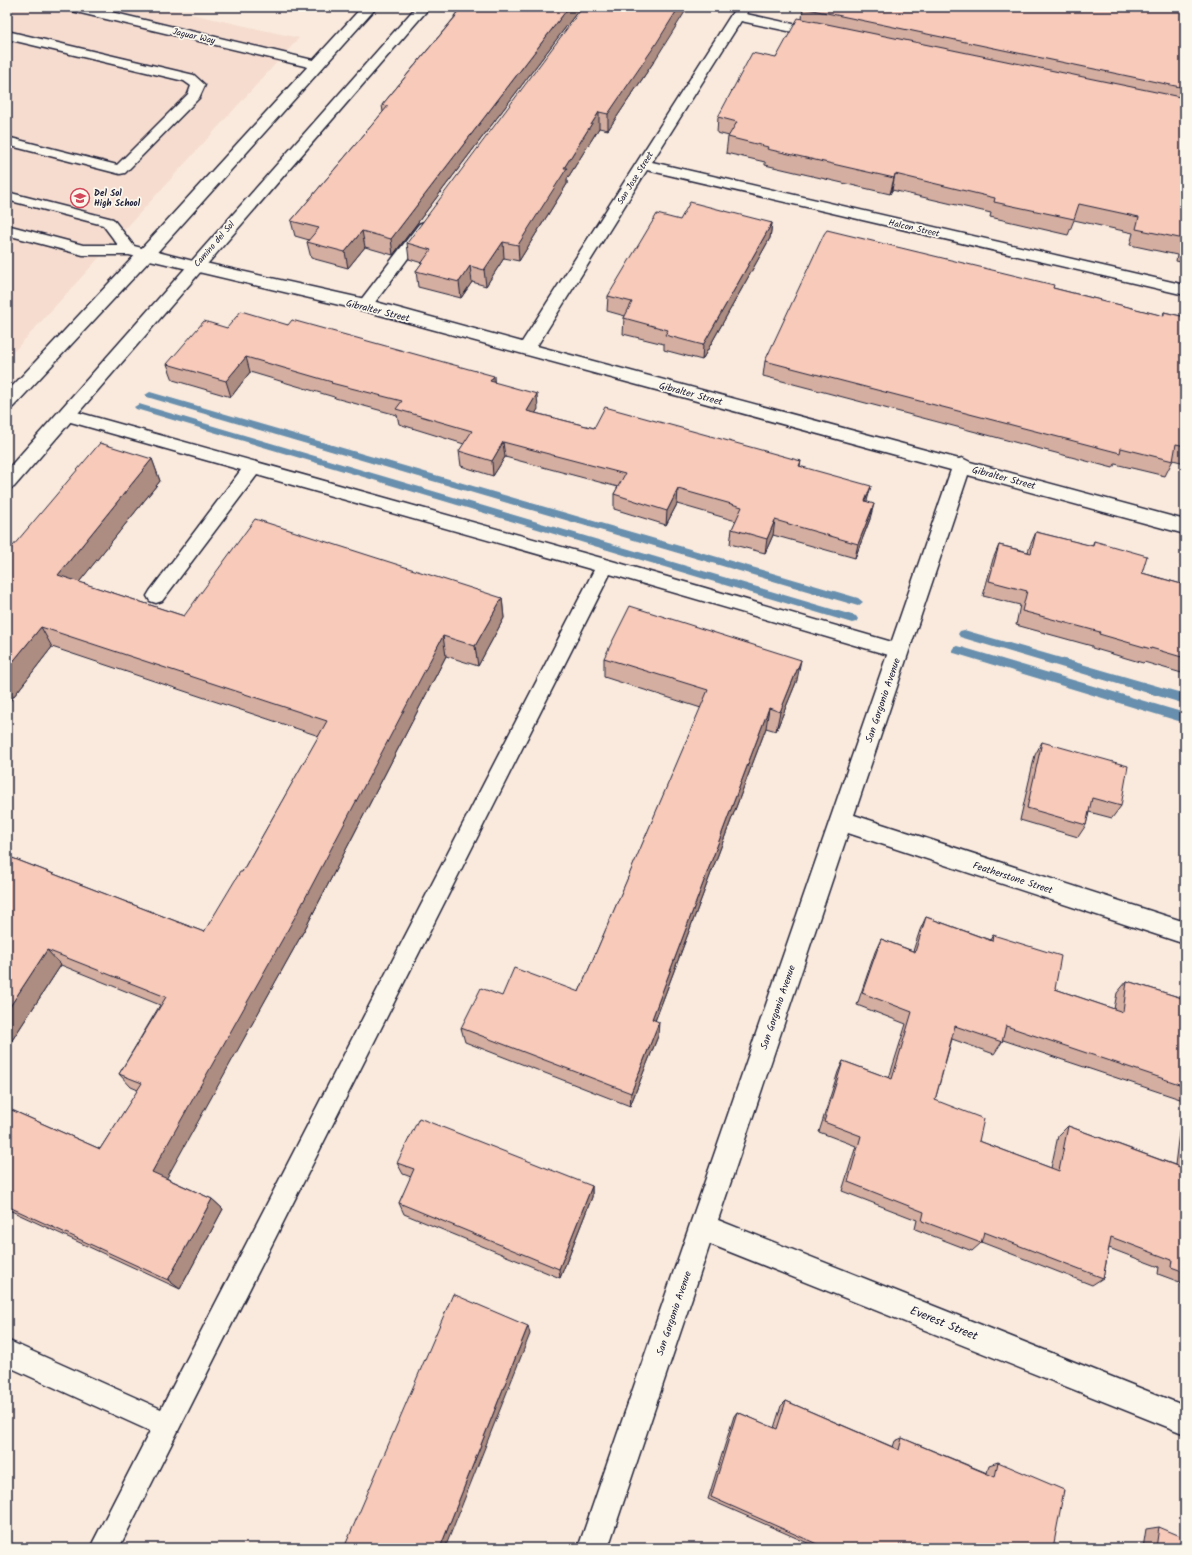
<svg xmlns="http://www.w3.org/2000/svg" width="1192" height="1555" viewBox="0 0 1192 1555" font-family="Kalam,sans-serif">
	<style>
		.built { fill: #f5dccf }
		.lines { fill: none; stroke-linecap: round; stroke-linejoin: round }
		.stream { fill: #688fad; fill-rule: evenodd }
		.lane-casing { stroke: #22223b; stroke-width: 3 }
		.street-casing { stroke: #22223b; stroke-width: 3 }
		.secondary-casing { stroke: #22223b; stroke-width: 3 }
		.lane { fill: #fbf7ec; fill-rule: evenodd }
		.street { fill: #fbf7ec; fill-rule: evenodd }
		.secondary { fill: #fbf7ec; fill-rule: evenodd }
		.wall { fill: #d4aea0; stroke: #22223b; fill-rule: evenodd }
		.shaded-wall { fill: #ad8d82; stroke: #22223b }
		.building { fill: #f7caba; stroke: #22223b }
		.labels { text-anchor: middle; stroke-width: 3.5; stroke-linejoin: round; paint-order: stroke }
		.far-street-label { font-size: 9px; fill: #22223b; stroke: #fbf7ec }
		.far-poi-label { font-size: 9px; font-weight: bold; fill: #22223b; stroke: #fbf7ec; text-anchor: start }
		.street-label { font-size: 10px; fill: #22223b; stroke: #fbf7ec }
		.near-street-label { font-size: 12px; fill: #22223b; stroke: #fbf7ec }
	</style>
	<rect width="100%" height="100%" fill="#faeadd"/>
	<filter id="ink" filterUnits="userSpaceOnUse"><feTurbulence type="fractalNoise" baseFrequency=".025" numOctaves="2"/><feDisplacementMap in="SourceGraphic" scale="8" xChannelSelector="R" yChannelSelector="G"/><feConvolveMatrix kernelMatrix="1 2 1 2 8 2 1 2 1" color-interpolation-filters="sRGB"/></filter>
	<g filter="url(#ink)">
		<path class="built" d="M7,7H159L299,38L7,359Z"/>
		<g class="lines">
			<g class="stream">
				<path d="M150,392L858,598L863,602L858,606L147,397L145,395Z"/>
				<path d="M139,404L852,615L856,616L858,619L856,622L852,623L136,409L134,407Z"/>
				<path d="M964,630L1185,694V704L960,637L958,634L960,631Z"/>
				<path d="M958,646L1185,713V723L954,653L952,650L954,647Z"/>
			</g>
			<g class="lane-casing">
				<g id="lane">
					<path d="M7,31L194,75L205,85L199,98L125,173L120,174L7,145V137L117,165L188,94L191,86L184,81L7,39Z"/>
					<path d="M7,192L113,219L134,246L201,263L204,266L201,269L196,271L129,255H83L7,235V225L83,245H118L103,225L7,200Z"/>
					<path d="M424,222L429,224L431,227L429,230L370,309L365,310L360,309L357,305L360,301L419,224Z"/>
					<path d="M66,409L605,559L899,644L906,646L908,651L906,656L899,658L610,574L119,1548H90L150,1431L7,1366V1340L161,1409L594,570L257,475L162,601L156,603L150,601L147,596L150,591L241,470L60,419L58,415L60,411Z"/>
				</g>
			</g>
			<g class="street-casing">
				<g id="street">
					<path d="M65,7H90L317,61L322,62L324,65L322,68L317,69L72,11L67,10Z"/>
					<path d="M736,7H750L746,14L821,30L826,31L828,34L826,37L821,38L741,21L652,162L1185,285V295L647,170L537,346L959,459L962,458L970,462L1185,520V534L968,475L854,815L1185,922V944L848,833L718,1220L1185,1406V1434L710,1244L608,1548H578L951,470L365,311L190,270L188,266L190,262L196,261L365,299L522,342Z"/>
				</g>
			</g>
			<g class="secondary-casing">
				<g id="secondary">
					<path d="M362,7H377L152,258L13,407L7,409V392L140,250Z"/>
					<path d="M416,7H430L14,487L7,489V470Z"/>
				</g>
			</g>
			<use href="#lane" class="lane"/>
			<use href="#street" class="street"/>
			<use href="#secondary" class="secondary"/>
		</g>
		<g class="wall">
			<path d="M462,7H581L393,255L365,247L348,268L311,258L307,242L309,240L295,236L291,221L383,112L382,105L454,18V16Z"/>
			<path d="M1185,7V263L1176,261L1177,255L1130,245L1133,233L1074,220L1068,235L990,217L991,213L892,190L890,194L765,165V162L726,153L728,137L729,136L717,133L718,117L776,58L802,19L803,8Z"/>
			<path d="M655,60L608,130L599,128L567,179V184L519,261L504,258L486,286L472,282L461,298L418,287L416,271L422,263L409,259L407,243Z"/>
			<path d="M680,220L772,223L770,238L702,360L664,350V344L623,334L624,318L625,316L607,311L608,296Z"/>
			<path d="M1053,288L1163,316L1164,312L1185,317V463L1173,460L1165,476L1115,464L1113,468L763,376L765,361Z"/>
			<path d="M288,325L494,382L538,409L535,413L594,428L801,461L800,466L866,502L870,519L855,558L773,535L765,553L730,544L732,529L736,521L677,504L666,525L614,509V494L618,487L505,457L493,476L461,466L459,451L464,444L399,424L397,415L335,398L334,397L250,372L231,397L173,380L167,364L227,328Z"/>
			<path d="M152,459L160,481L79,582L184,616L502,598L504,618L478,666L446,656L307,925L166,1178L212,1199L223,1209L180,1289L7,1209V1108L100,1149L138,1090L131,1087L119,1074L160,1005L61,965L7,1048V856L204,932L242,872L319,736L52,647L7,705V553Z"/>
			<path d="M1036,532L1092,546L1094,541L1142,573L1185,585V674L1144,662L1143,663L1092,648V646L1016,625L1020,605L983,596L993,559L999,545L1028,552L1030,546Z"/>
			<path d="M604,658L797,680L776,731L766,728L655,1021L658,1036L630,1106L465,1042L461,1028L502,996L579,992L701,708L604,677Z"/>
			<path d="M1042,742L1121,806L1112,818L1089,812L1086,825L1078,837L1020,820L1035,755Z"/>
			<path d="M926,917L990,940L993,935L1055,989L1114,1009L1117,993L1127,981L1185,999V1284L1158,1274L1159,1267L1109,1248L1103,1278L1092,1285L981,1242V1243L972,1251L915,1229L917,1220L842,1191L856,1146L819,1132L838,1072L843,1061L889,1078L906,1024L857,1005L875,952L881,939L913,951L920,930ZM952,1039L994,1054L1002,1042L1003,1040L1183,1100L1175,1165L1068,1126L1058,1136L1051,1168L979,1141L935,1100Z"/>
			<path d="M397,1163L592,1186V1197L560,1278L404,1214L399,1203L411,1177L403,1174Z"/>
			<path d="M786,1401L893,1447L895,1441L902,1438L987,1473L989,1465L998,1462L1053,1548H819L708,1499L734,1416L737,1412L774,1428L781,1406Z"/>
			<path d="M1159,1527L1185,1548H1143L1146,1529Z"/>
		</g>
		<g class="shaded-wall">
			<path d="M569,7H581L393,255L391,239Z"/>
			<path d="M679,7H688L655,60L608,130V114Z"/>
			<path d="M599,112V128L567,179V184L519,261L518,245L564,168Z"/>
			<path d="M895,174L892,190L890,194Z"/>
			<path d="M772,223L770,238L702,360L703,345Z"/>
			<path d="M362,231L365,247L348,268L345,252Z"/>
			<path d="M503,242L504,258L486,286L484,270Z"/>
			<path d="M470,266L472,282L461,298L459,282Z"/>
			<path d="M246,357L250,372L231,397L226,381Z"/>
			<path d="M494,376L495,391L490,381Z"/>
			<path d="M537,394L538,409L528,426L527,411Z"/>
			<path d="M503,442L505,457L493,476L492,461Z"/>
			<path d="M152,459L160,481L68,596L58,575Z"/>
			<path d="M871,486L867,501L861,516L865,501Z"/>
			<path d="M678,489L677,504L666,525L667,511Z"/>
			<path d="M874,504L870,519L855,558L858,544Z"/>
			<path d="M775,520L773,535L765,553L767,539Z"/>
			<path d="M502,598L504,618L478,666L475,646Z"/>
			<path d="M41,627L52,647L7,705V669Z"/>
			<path d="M443,636L446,656L307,925L164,1183L152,1172Z"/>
			<path d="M801,660L797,680L776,731L780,712Z"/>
			<path d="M769,708L766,728L650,1034L652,1019Z"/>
			<path d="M47,950L61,965L7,1048V1011Z"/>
			<path d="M659,1022L658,1036L630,1106L631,1093Z"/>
			<path d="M592,1186V1197L560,1278L559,1269Z"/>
			<path d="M212,1199L223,1209L180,1289L168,1280Z"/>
			<path d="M528,1326L530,1334L445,1548H440Z"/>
		</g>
		<g class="building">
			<path d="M462,7H569L391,239L362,231L345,252L307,242L319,228L291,221L388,106L382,105L456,16H454Z"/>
			<path d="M583,7H679L656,44L608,114L599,112L564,168H567L518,245L503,242L484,270L470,266L459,282L416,271L431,250L407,243Z"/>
			<path d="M804,7H1185V88L803,8Z"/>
			<path d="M798,18L1185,98V246L1183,245L1184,239L1136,229L1139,217L1079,204L1074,219L994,202L995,198L895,174L894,178L767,149L768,147L728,137L737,122L718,117L752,53L776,58Z"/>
			<path d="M690,202L772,223L703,345L665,335L668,330L624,318L632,302L608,296L657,214L680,220Z"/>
			<path d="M827,230L1054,285L1053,288L1164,316V312L1185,317V446L1176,444L1173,461L1121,448L1120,453L765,361L824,234Z"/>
			<path d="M241,311L288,325L292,320L494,376L490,381L537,394L527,411L594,428L605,407L801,461L799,466L871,486L865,501L874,504L858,544L775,520L767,539L732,529L742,507L678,489L667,511L614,494L625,474L503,442L492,461L459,451L472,431L396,409L402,401L331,383L332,382L246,357L226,381L167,364L204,321L227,328Z"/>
			<path d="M100,443L152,459L58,575L184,616L255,519L502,598L475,646L443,636L300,908L152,1172L212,1199L168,1280L7,1206V1108L100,1149L142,1083L119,1074L166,997L47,950L7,1011V856L204,932L240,872H242L327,721L41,627L7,669V553Z"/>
			<path d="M1036,532L1093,546L1094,541L1147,556L1142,573L1185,585V658L1151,648V649L1099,634L1100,632L1022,611L1027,591L989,581L999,545L1031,553Z"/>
			<path d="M630,606L801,660L780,712L769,708L652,1019L659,1022L631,1093L461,1028L481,988L502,996L514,968L579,992L708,690L604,658Z"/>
			<path d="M1042,742L1128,766L1121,806L1092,798L1086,825L1027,808Z"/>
			<path d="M926,917L992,941L993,935L1061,956L1055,989L1123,1012L1127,981L1185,999V1086L1006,1026L1002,1042L955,1026L935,1100L984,1119L979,1141L1059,1171L1068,1126L1185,1169V1272L1171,1267L1172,1260L1111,1237L1103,1278L984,1232L981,1243L922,1221L924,1212L848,1182L861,1136L824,1122L843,1061L892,1079L912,1012L862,993L881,939L915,952Z"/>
			<path d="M419,1118L592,1186L559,1269L399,1203L414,1169L397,1163Z"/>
			<path d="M453,1294L528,1326L440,1548H344Z"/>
			<path d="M786,1401L899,1450L902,1438L995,1477L998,1462L1064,1490L1053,1548H826L711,1497L737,1412L777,1429Z"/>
			<path d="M1159,1527L1185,1538V1548H1156Z"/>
		</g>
	</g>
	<defs>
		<g id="school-ring" transform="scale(1)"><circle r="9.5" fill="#fbf7ec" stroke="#d1495b" stroke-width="1.5"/><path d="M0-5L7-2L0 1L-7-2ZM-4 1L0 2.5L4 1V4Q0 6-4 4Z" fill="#d1495b"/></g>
	</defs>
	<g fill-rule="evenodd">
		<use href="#school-ring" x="80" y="198"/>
	</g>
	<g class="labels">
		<g class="far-street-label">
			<text transform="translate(194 36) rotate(13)" y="3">Jaguar Way</text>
			<text transform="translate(635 178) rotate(-58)" y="3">San Jose Street</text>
			<text transform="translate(914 228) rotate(13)" y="3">Halcon Street</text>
			<text transform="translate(214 244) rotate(-49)" y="3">Camino del Sol</text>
		</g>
		<g class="far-poi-label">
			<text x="94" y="196">Del Sol<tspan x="94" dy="10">High School</tspan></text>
		</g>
		<g class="street-label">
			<text transform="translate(378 310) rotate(14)" y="4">Gibralter Street</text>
			<text transform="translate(691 393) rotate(15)" y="4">Gibralter Street</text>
			<text transform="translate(1004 477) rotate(15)" y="4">Gibralter Street</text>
			<text transform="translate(882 700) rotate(-71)" y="4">San Gorgonio Avenue</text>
			<text transform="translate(1013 877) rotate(18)" y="4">Featherstone Street</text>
			<text transform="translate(777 1007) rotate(-71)" y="4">San Gorgonio Avenue</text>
			<text transform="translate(673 1313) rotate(-71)" y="4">San Gorgonio Avenue</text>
		</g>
		<g class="near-street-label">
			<text transform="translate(944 1323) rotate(22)" y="4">Everest Street</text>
		</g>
	</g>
	<rect width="1192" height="1555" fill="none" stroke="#fbf7ec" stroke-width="24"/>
	<rect x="12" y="12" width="1168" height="1531" fill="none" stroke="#22223b" stroke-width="1.5" filter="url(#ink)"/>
</svg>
